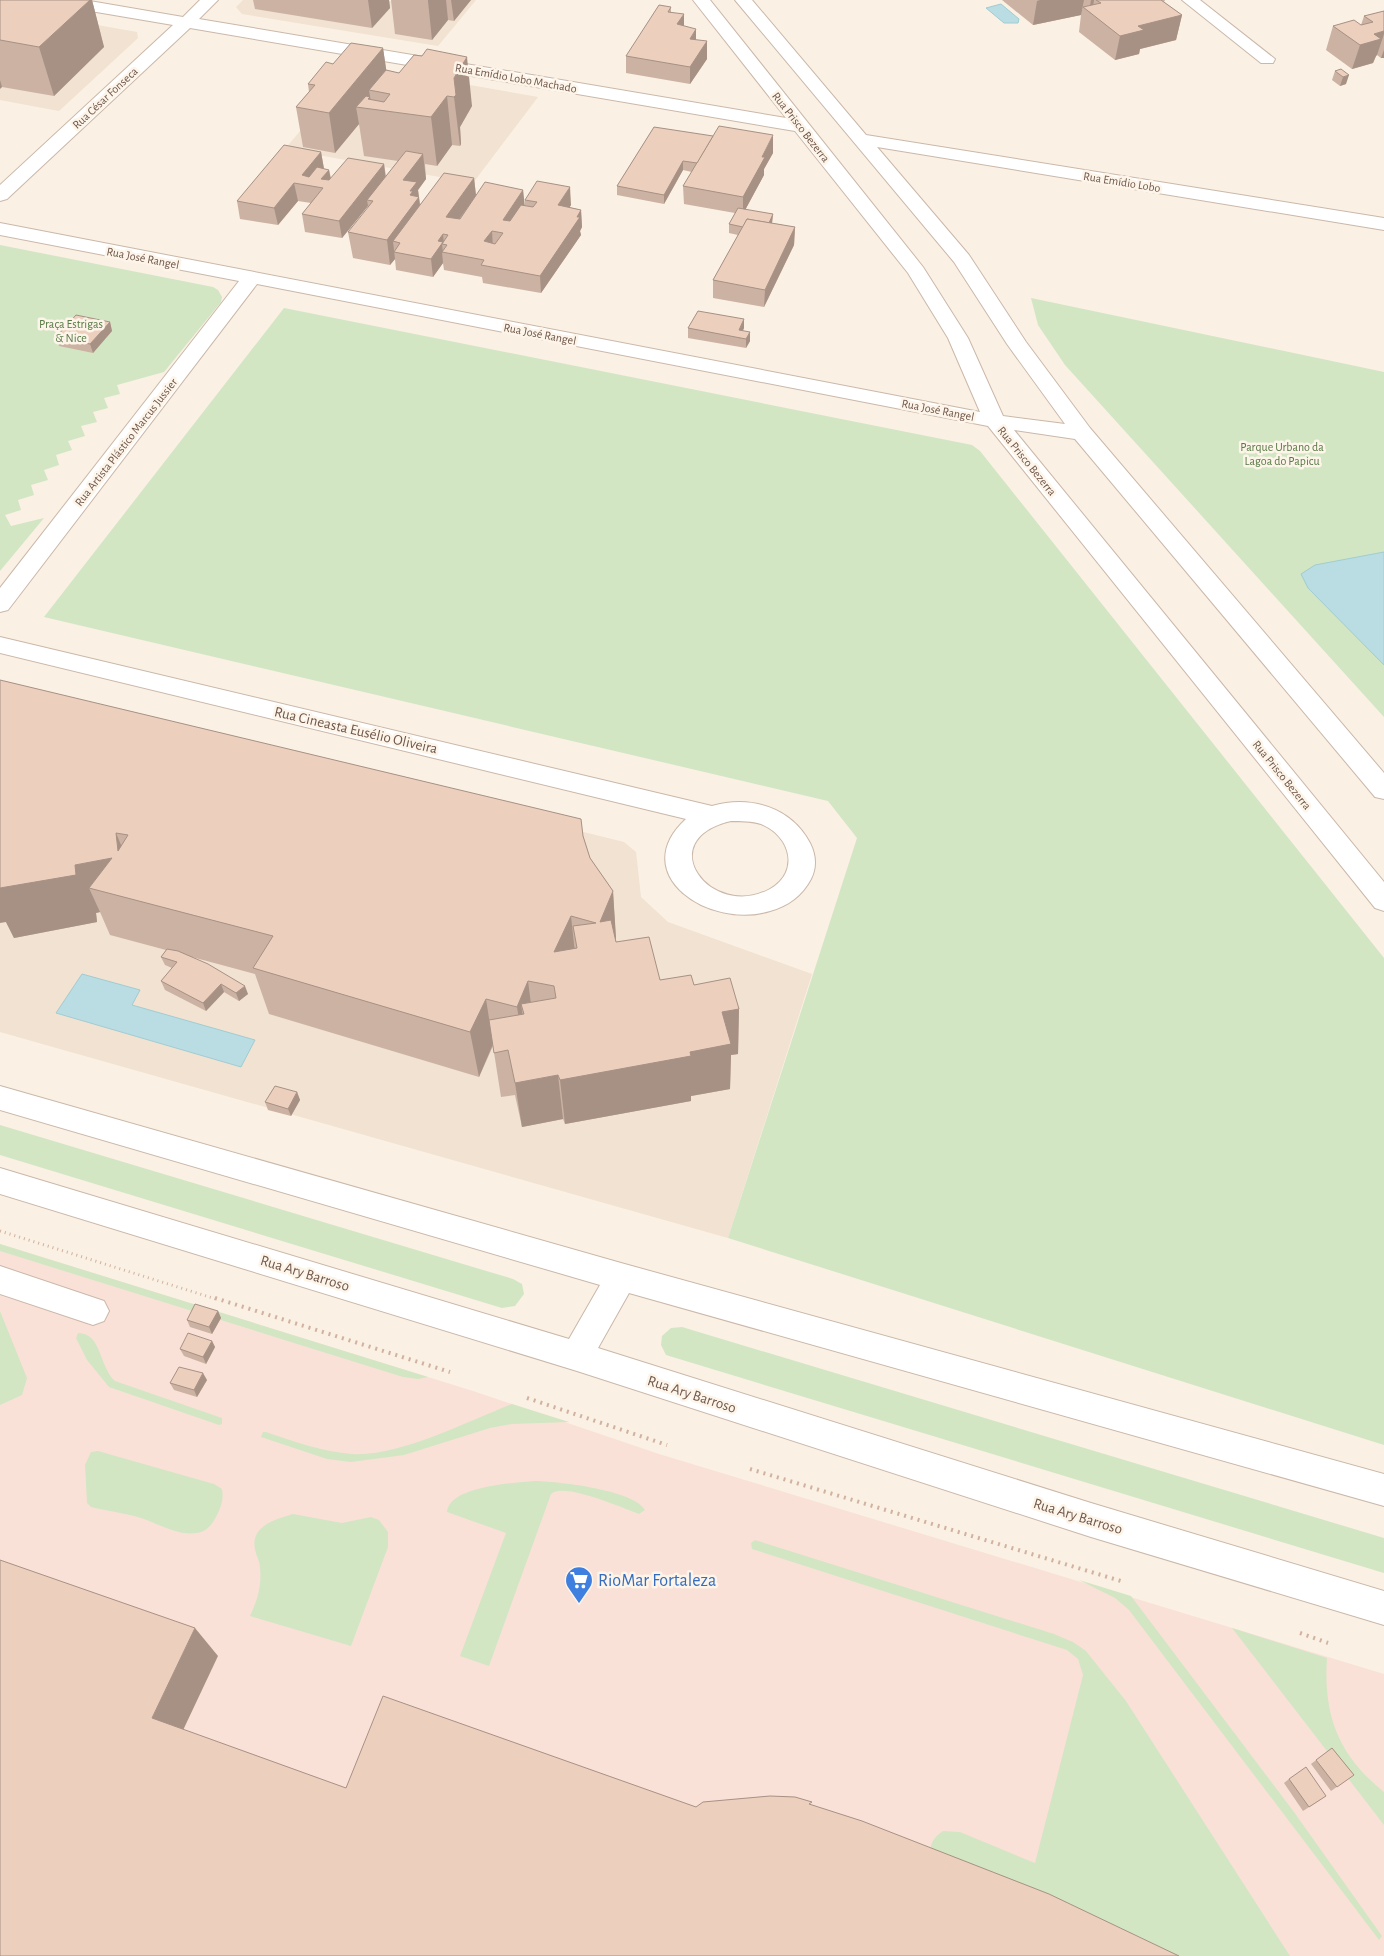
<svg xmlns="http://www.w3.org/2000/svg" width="1384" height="1956" viewBox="0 0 1384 1956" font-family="'Alegreya Sans',sans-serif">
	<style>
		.residential { fill: #f1e2d2 }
		.commercial { fill: #fae1d7 }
		.green { fill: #d2e6c3 }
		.water { fill: #b9dde2; stroke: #a0ccd2 }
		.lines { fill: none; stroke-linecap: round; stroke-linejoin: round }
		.minor-casing { stroke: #cab8aa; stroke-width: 2 }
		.path-far1 { stroke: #d1b2a0; stroke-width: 3; stroke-dasharray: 1 4; stroke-linecap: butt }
		.path { stroke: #d1b2a0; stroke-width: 4; stroke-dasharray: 2 5; stroke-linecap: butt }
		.minor { fill: #fff; fill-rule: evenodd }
		.wall { fill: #ccb2a3 }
		.shaded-wall { fill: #a69184 }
		.building { fill: #edcfbd; stroke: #a69184; fill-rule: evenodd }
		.labels { text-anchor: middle; stroke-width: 5; stroke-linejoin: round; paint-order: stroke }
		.far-street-label { font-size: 12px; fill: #70574b; stroke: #fdf5e9 }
		.far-park-label { font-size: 12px; fill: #587a47; stroke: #fdf5e9 }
		.street-label { font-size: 15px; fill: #70574b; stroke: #fdf5e9 }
		.near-shop-label { font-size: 18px; fill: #366cbe; stroke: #fdf5e9; text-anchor: start }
	</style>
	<rect width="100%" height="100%" fill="#faf0e3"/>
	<g class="residential">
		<path d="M243,0H384L409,4L413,0H476L438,46L242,14L236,7Z"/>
		<path d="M0,8L137,32L138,38L59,111L0,100Z"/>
		<path d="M355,66L418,76L538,97L473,183L285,149Z"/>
		<path d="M19,693L624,842L636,852L641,897L668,922L812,974L728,1238L0,1032V696Z"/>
	</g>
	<path class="commercial" d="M0,1244L473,1391L659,1454L1384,1674V1956H0Z"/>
	<g class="green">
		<path d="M0,245L213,287L218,290L222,297L221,302L164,372L117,385L120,394L104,398L108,408L93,412L97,422L81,426L85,436L68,441L72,450L56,455L59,465L44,470L48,480L31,485L34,495L18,500L21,510L5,515L11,526L44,518L0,571Z"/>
		<path d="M1031,298L1384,372V717L1065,365L1038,325Z"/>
		<path d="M284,308L972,445L980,451L1384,958V1445L728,1238L857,838L828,801L44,617Z"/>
		<path d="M0,1125L513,1279L522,1284L524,1294L515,1306L502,1308L0,1155Z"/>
		<path d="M0,1244L428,1377L418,1379L403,1377L0,1251Z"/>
		<path d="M0,1311L27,1378L22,1395L0,1405Z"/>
		<path d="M682,1327L1384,1538V1573L666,1355L661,1345L662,1336L671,1328Z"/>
		<path d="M78,1333C102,1333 99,1367 115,1381L222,1418V1424L219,1425L109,1387L87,1360L76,1338Z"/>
		<path d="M512,1404L569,1422L512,1424L490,1428L404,1455L351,1462L327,1459L261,1437L263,1432H266C293,1441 323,1452 352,1454C399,1457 468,1421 512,1404Z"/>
		<path d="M98,1451L214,1484L222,1489C224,1499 221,1507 217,1515C213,1523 207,1532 197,1533C178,1536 159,1524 141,1518C125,1513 108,1511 91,1507L87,1503L85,1465L91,1452Z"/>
		<path d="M534,1481C556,1481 635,1490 645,1510L639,1514C622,1508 564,1482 551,1494L489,1666L460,1656L506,1533L447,1512C449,1486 514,1483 534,1481Z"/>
		<path d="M293,1514L342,1523L371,1517L379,1520L388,1532V1547L351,1646L250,1616C257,1601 262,1586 260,1568C260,1561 256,1556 255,1549C250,1526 276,1519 293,1514Z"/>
		<path d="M755,1540L1054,1634L1073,1642L1086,1651L1126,1701L1290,1956H1124L930,1856C930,1843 933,1838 943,1831L960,1832L1035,1863L1083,1675L1078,1659L1067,1650L752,1549L751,1543Z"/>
		<path d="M1079,1580L1131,1596L1294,1812L1382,1936L1379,1940L1129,1610L1115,1598Z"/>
		<path d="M1232,1628L1327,1658C1323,1716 1339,1756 1384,1792V1825Z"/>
	</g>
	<g class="water">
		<path d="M1001,4L1019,19L1018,23H1004L986,8Z"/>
		<path d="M1384,552V665L1308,588L1301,574L1315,565Z"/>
		<path d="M82,974L140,990L132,1005L255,1040L241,1067L56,1013Z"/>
	</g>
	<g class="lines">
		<g class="minor-casing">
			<g id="minor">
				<path d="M47,0H84L183,17L200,0H218L199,19L786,118L693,0H710L923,267L968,338L1003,416L1065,424L1007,344L954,262L735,0H752L866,135L1384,218V230L877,147L969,255L1026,342L1090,428L1384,773V799L1375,797L1075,439L1014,430L1384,882V911L1375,908L988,426L257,284L8,610L0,612V588L239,281L0,235V223L980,412L948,338L908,273L795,131L190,28L7,199L0,201V185L173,25L55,5Z"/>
				<path d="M1182,0H1200L1275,59L1273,63H1261Z"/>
				<path d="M0,637L712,806C750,795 791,807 810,843C816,855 817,867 811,879C802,896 788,906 770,911C709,930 626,874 686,819L0,653ZM731,821C741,821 752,821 761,824C791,836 800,872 770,889C711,921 650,840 731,821Z"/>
				<path d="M0,1086L621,1263L1384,1474V1506L629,1293L598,1348L1091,1503L1384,1591V1625L1091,1537L577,1371L0,1194V1168L569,1339L600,1285L0,1110Z"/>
				<path d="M0,1266L104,1301L109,1311L104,1321L93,1325L0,1294Z"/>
			</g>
		</g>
		<path class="path-far1" d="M0,1231L219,1300"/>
		<g class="path">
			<path d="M215,1298L450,1372"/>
			<path d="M527,1398L667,1445"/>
			<path d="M750,1469L1121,1581"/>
			<path d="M1300,1633L1328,1643"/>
		</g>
		<use href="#minor" class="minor"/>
	</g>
	<g class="wall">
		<path d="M0,0H92L104,47L54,96L2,87L0,88Z"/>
		<path d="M253,0H389L390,8L372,28L255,9Z"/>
		<path d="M391,0H471L454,21L448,20L432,40L395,34Z"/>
		<path d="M1002,0H1165L1164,2L1182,15L1176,40L1140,49L1139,54L1115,60L1079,32L1081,15L1033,25Z"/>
		<path d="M671,7V12L684,26L707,59L690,84L626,73V56Z"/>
		<path d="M1384,11V58H1381L1377,55L1376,56L1373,63L1352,69L1326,50L1333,26L1361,25L1364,16Z"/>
		<path d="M383,48L386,70L399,73L414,55L472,106L460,127L461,144L460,146L452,145L437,166L425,164L426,179L418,190L420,204L474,178L476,195L523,190L524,206H525V200L571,205L569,207L581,210L582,227L580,231L581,235L541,293L483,283L482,277L444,270L443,263L433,277L396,270L395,259L390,265L353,258L348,232L368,208V206L342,238L305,232L302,214L311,203L298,201L278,225L240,219L237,201L321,152L324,169L329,170L331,178L384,164L386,176L398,161L364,156L359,124L335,153L303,147L296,107L309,92L308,84L333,64Z"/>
		<path d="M1341,69L1346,84L1340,86L1332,80L1335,71Z"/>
		<path d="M654,127L773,153L764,169V175L745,210L773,214L772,223L795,227L794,245L764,307L713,298V280L738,235L729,233V224L735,213L684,204L683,186L692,172L683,170L664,204L617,195V186Z"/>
		<path d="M110,322L112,331L93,353L59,346L56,337Z"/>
		<path d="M688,328H744L743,330L750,341L746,348L688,338Z"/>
		<path d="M0,680L583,836L590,858L613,891L616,942L660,980L694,985L739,1009L738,1054L731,1055L730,1089L691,1096V1101L565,1124L563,1119L522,1127L515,1095L501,1097L493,1046L479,1077L269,1014L255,974L192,957L248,994L239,1001L224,992L206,1011L165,990L161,981L172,968L165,965L161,957L166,950L110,935L100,912L96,913L97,922L14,938L6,922Z"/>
		<path d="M297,1092L300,1100L291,1116L268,1110L265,1102Z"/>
		<path d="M218,1311L221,1318L212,1334L190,1327L187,1320Z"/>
		<path d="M212,1341L215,1347L206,1364L184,1356L180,1349Z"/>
		<path d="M207,1380L197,1397L174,1390L170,1383Z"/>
		<path d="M1332,1748L1354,1775L1331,1791L1311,1764Z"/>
		<path d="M1289,1779L1326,1796L1303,1811L1284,1783Z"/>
	</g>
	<g class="shaded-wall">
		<path d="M90,0H92L104,47L54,96L39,47Z"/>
		<path d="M368,0H389L390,8L372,28Z"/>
		<path d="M428,0H446L448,20L432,40L428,1Z"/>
		<path d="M451,0H471L454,21Z"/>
		<path d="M1040,0H1084L1081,15L1033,25L1037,1Z"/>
		<path d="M1091,0H1094L1092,14L1089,12Z"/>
		<path d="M684,14V31L677,24Z"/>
		<path d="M1182,15L1176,40L1140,49L1139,54L1115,60L1120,36L1138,26Z"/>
		<path d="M696,29V46L690,39Z"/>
		<path d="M1384,31V34L1377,55L1376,56L1373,63L1352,69L1360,45L1374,34Z"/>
		<path d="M707,41V59L690,84V67Z"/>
		<path d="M383,48L389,88L369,90L372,108L356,107L359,124L335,153L329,113Z"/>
		<path d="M1384,50V58H1381Z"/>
		<path d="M467,57L472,106L460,127L461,144L460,146L454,97V78Z"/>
		<path d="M1349,75L1346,84L1340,86L1343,77Z"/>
		<path d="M0,80L2,87L0,89Z"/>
		<path d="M447,96L452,145L437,166L431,117Z"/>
		<path d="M773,135V153L764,169V175L743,214V197L762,157Z"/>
		<path d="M321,152L324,169L303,185L302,175Z"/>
		<path d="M423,154L426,179L418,190L422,222L400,243L393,241L395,259L390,265L387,240L403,180Z"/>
		<path d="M683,161V170L664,204V195Z"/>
		<path d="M384,164L386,182L367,200L368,206L342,238L339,221Z"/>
		<path d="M329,170L332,187L321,179Z"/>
		<path d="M474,178L476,196L448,234L446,217Z"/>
		<path d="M294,183L298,201L278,225L274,208Z"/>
		<path d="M570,187L571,205L560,223L558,205Z"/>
		<path d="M523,190L525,207L504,238L503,220Z"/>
		<path d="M581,210L582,227L580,231L581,235L541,293L540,276Z"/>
		<path d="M773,214L772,223L765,231Z"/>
		<path d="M795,227L794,245L764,307L765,290Z"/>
		<path d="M492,231L493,249L484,241Z"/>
		<path d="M443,234L444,244H442L443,253L442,252L443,263L433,277L431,259L438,241Z"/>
		<path d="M744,319V328L739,339V330Z"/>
		<path d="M110,322L112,331L93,353L90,344Z"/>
		<path d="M750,332V341L746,348V339Z"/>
		<path d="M116,833L136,881L118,851Z"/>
		<path d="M112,858L89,888L100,912L96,913L97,922L14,938L6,922L0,923V888L75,865Z"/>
		<path d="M613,891L616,938L604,969L600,922Z"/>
		<path d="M571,916L576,963L554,952Z"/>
		<path d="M528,981L534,1027L524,1014L521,1004L527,1044L524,1053L517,1007Z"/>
		<path d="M221,984L224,992L206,1011L203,1003Z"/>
		<path d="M245,986L248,994L239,1001L236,993Z"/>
		<path d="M486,999L493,1044L479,1077L470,1032Z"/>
		<path d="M739,1009L738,1054L731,1055L730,1089L691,1096V1101L565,1124L560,1080L722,1012Z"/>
		<path d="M558,1075L563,1119L522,1127L515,1083Z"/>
		<path d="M297,1092L300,1100L291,1116L288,1109Z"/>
		<path d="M218,1311L221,1318L212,1334L209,1327Z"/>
		<path d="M212,1341L215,1347L206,1364L203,1357Z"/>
		<path d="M203,1373L207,1380L197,1397L194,1390Z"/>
		<path d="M195,1628L218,1656L177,1743L152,1718Z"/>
	</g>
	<g class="building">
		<path d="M0,0H90L39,47L0,40Z"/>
		<path d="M1096,0H1161L1182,15L1138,26L1144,30L1120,36L1083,7L1101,3Z"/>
		<path d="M659,5L671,7L668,12L684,14L677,24L696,29L690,39L707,41L690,67L626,56Z"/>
		<path d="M1384,11V31L1374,34L1381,39L1360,45L1333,26L1354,20L1361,25L1373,22L1364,16Z"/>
		<path d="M351,43L383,48L329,113L296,107L315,85L308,84L326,62L333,64Z"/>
		<path d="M427,49L467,57L454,78L456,95L454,97L447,96L431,117L356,107L366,96L370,97L368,99L384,102L390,94L369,90L386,70L399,73L414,55L422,56Z"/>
		<path d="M1341,69L1349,75L1343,77L1335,71Z"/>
		<path d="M719,126L773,135L762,157H765L743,197L683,186Z"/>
		<path d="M654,127L713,136L697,163L683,161L664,195L617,186Z"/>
		<path d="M284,145L321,152L302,175L309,177L317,167L329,170L321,179L329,180L348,158L384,164L339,221L302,214L323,188L294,183L274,208L237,201Z"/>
		<path d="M406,151L423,154L403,180L417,182L410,191H413L410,195L419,197L387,240L348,232L373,201L367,200Z"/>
		<path d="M444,173L474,178L446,217L460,219L485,182L523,190L503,220L510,221L521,205L533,207L537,202L525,200L537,181L570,187L558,205L581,210L577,217H580L540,276L481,265L484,260L442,252L447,245L442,244L448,235L443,234L438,241L443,242L431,259L394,252L400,243L393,241ZM492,231L503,233L495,244L484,241Z"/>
		<path d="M738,208L773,214L769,223L747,219L743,227L729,224Z"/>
		<path d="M747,219L795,227L765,290L713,280Z"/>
		<path d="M698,311L744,319L739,330L750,332L746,339L688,328Z"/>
		<path d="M76,315L110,322L90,344L56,337Z"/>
		<path d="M0,680L581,819L583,836L590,858L613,891L600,922L611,920L616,942L649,937L660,980L691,975L694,985L730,978L739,1009L722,1012L731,1044L690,1052L691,1056L560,1080L558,1075L515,1083L508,1050L494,1053L489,1020L524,1014L521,1004L556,998L554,986L528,981L517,1007L486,999L470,1032L253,968L273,936L89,888L112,858L75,865L76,875L0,888ZM116,833L128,835L118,851ZM571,916L596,923L573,926L577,948L554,952Z"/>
		<path d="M167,949L178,951L208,964L245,986L236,993L221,984L203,1003L161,981L177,962L161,957Z"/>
		<path d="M275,1086L297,1092L288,1109L265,1102Z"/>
		<path d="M195,1304L218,1311L209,1327L187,1320Z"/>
		<path d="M188,1333L212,1341L203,1357L180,1349Z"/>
		<path d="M179,1367L203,1373L194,1390L170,1383Z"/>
		<path d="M0,1560L195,1628L152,1718L346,1788L383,1696L696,1807L703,1802L770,1796L795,1797L812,1802L809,1804L862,1821L1049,1894L1179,1956H0Z"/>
		<path d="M1332,1748L1354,1775L1337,1787L1316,1760Z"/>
		<path d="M1306,1767L1326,1796L1309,1807L1289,1779Z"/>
	</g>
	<defs>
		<g id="supermarket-pin" transform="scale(1.4375)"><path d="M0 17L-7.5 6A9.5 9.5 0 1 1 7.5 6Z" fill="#3f7fe0" stroke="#fdf5e9"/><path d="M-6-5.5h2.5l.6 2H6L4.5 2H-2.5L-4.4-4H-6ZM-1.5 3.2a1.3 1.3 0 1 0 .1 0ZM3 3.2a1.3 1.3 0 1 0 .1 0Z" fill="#fff"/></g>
	</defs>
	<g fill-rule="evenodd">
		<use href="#supermarket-pin" x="579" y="1580"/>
	</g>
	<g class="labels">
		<g class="far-street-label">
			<text transform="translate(516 78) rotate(10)" y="4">Rua Emídio Lobo Machado</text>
			<text transform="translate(105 98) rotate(-43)" y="4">Rua César Fonseca</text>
			<text transform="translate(801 127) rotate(52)" y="4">Rua Prisco Bezerra</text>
			<text transform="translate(1122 182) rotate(9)" y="4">Rua Emídio Lobo</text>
			<text transform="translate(143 258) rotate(11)" y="4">Rua José Rangel</text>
			<text transform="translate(540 334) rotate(11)" y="4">Rua José Rangel</text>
			<text transform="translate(938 410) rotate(11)" y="4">Rua José Rangel</text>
			<text transform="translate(126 442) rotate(-52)" y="4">Rua Artista Plástico Marcus Jussier</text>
			<text transform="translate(1027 461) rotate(51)" y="4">Rua Prisco Bezerra</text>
			<text transform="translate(1282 775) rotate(51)" y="4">Rua Prisco Bezerra</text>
		</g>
		<g class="far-park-label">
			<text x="71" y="328">Praça Estrigas<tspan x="71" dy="14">&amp; Nice</tspan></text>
			<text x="1282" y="451">Parque Urbano da<tspan x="1282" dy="14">Lagoa do Papicu</tspan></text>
		</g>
		<g class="street-label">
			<text transform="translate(356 730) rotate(13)" y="5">Rua Cineasta Eusélio Oliveira</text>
			<text transform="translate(305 1273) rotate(17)" y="5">Rua Ary Barroso</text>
			<text transform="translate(692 1394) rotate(18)" y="5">Rua Ary Barroso</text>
			<text transform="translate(1078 1516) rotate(17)" y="5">Rua Ary Barroso</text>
		</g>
		<g class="near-shop-label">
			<text x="598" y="1586">RioMar Fortaleza</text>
		</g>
	</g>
</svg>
